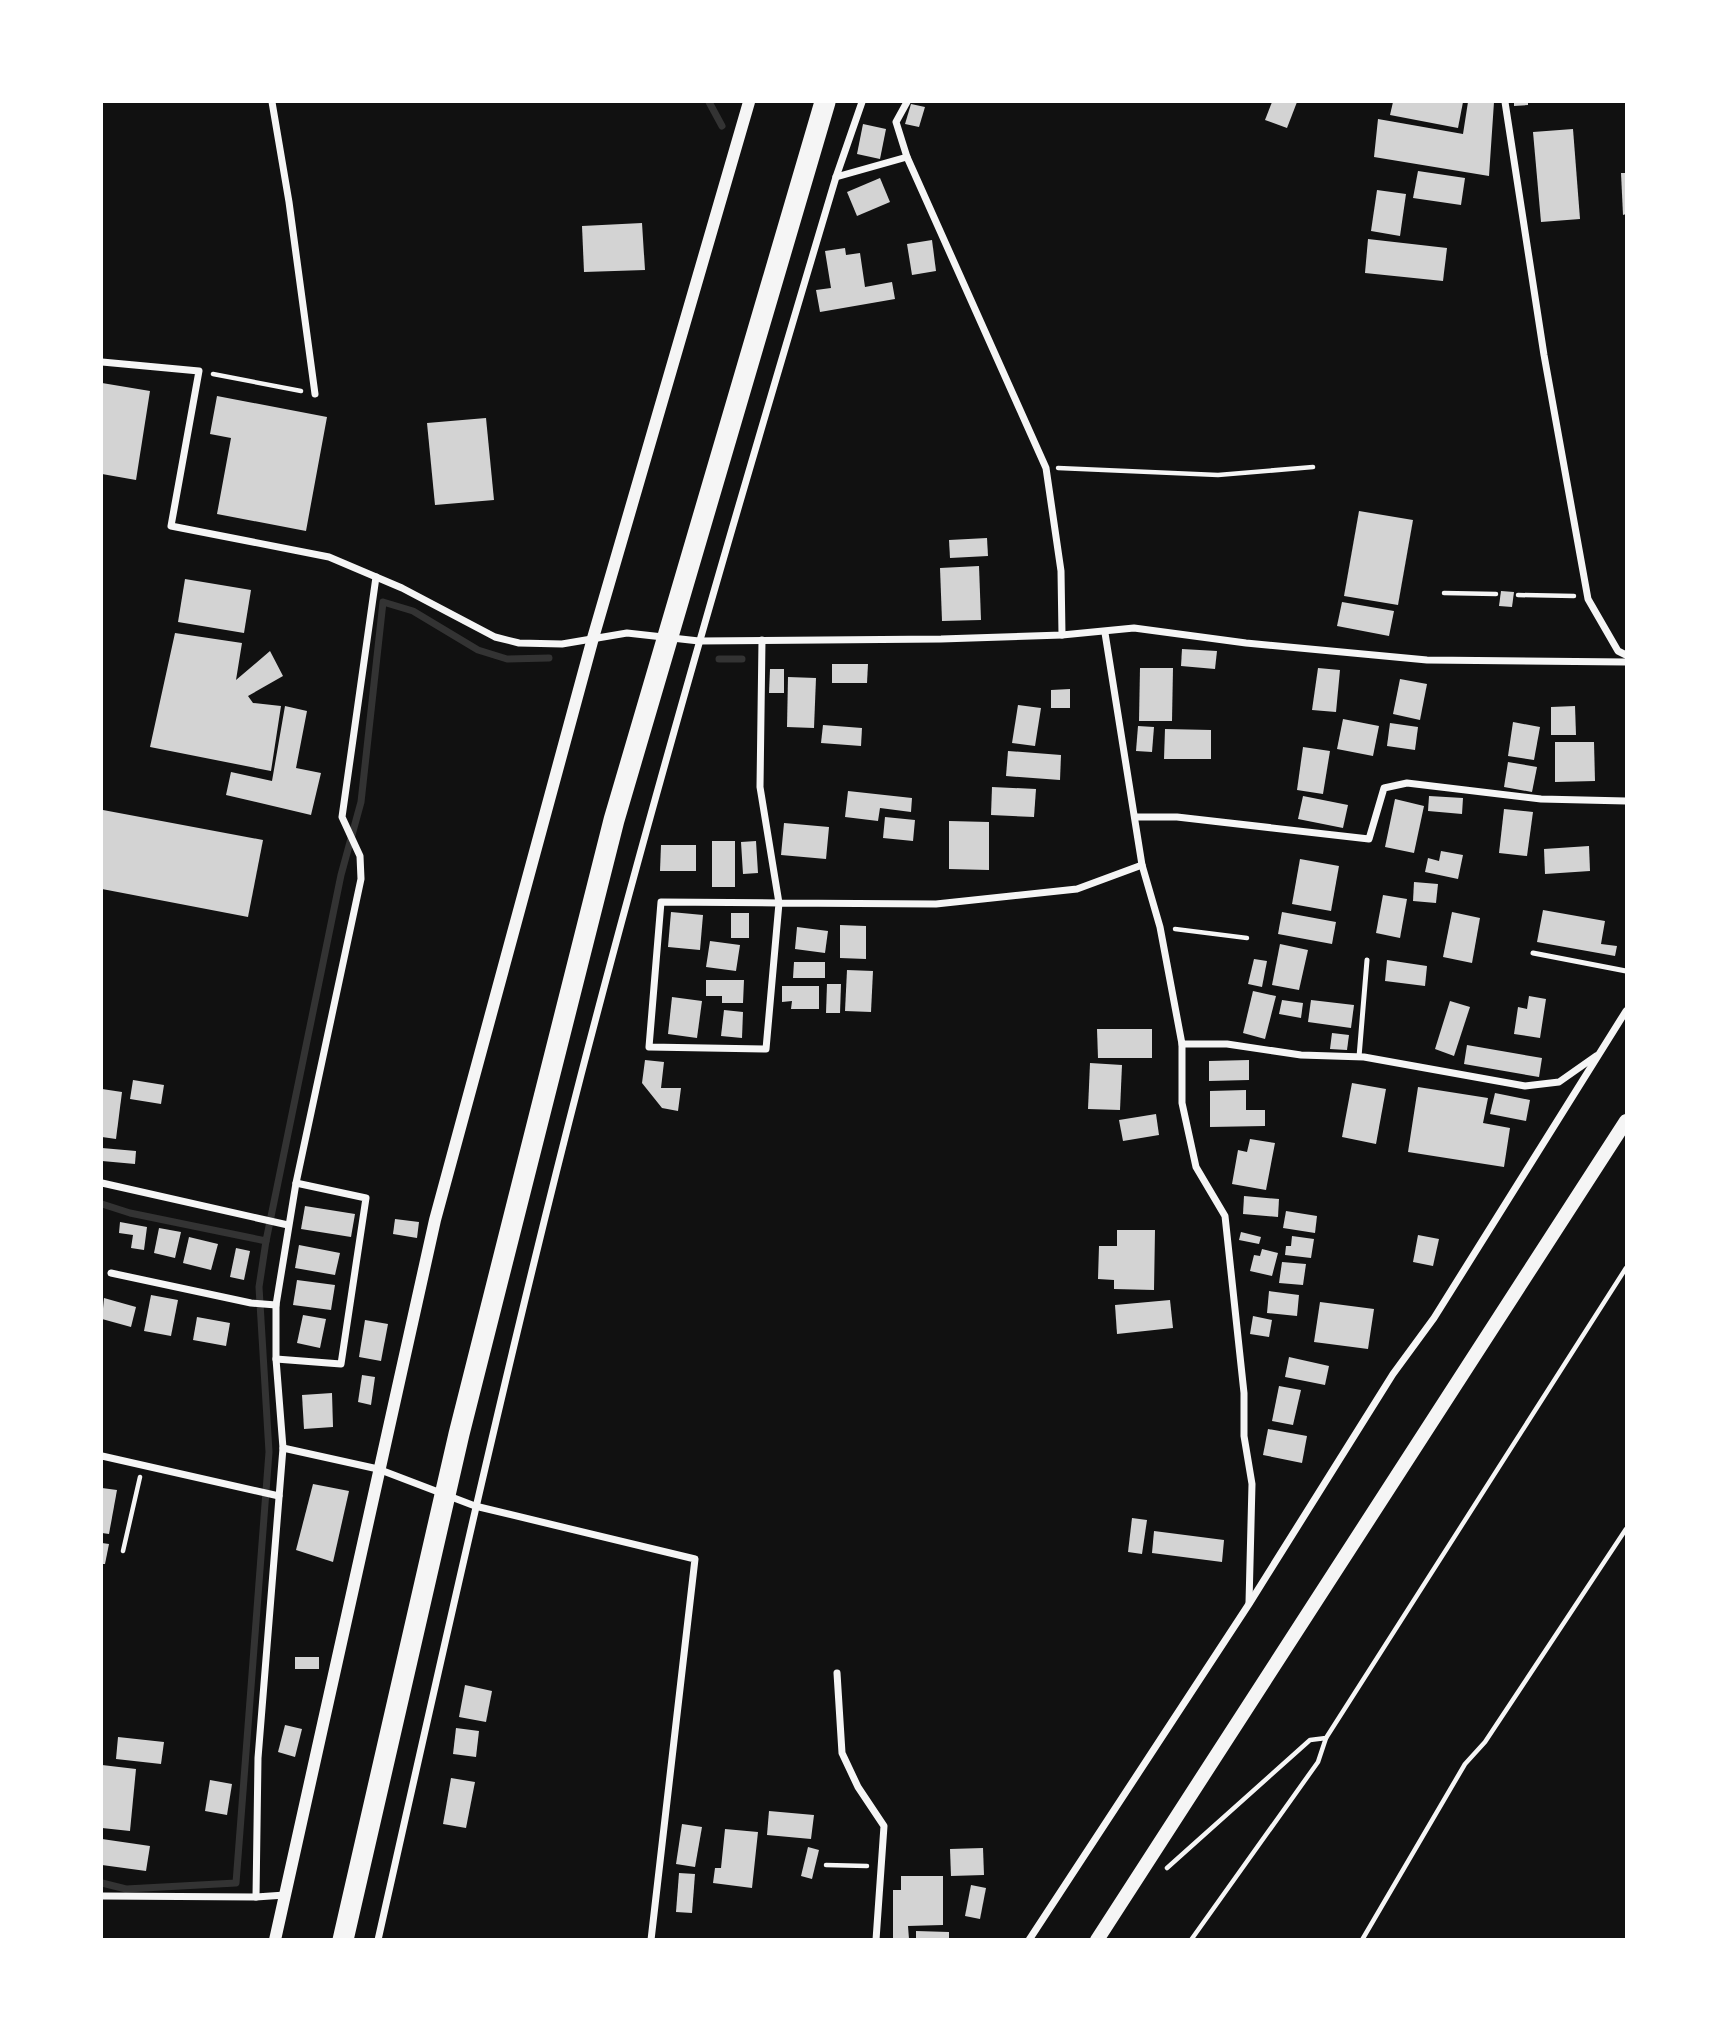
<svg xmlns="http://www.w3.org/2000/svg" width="1728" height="2041" viewBox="0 0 1728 2041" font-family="Manrope,sans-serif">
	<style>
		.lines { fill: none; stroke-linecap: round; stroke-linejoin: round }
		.stream { stroke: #333; stroke-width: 7 }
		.building { fill: #d3d3d3 }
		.path { stroke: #f5f5f5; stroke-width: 4.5 }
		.service { stroke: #f5f5f5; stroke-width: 5 }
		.minor { stroke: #f5f5f5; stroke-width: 7 }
		.tertiary { stroke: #f5f5f5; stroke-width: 12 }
		.secondary { stroke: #f5f5f5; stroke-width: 14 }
		.motorway { stroke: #f5f5f5; stroke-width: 21 }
	</style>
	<rect width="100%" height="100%" fill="#111"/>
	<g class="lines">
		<g class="stream">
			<path d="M709,102L722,126"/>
			<path d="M719,659H742"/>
			<path d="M102,1204L130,1213L266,1241L341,875L361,802L383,602L413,611L478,650L507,659L549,658"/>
			<path d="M102,1883L126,1889L236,1883L269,1452L259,1287L266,1241"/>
		</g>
	</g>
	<g class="building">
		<path d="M1272,102H1297L1287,128L1265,120Z"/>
		<path d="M1393,102H1463L1458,128L1390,115Z"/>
		<path d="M1468,102H1494L1489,176L1374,157L1378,119L1463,134Z"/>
		<path d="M1514,102H1528V105L1514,106Z"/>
		<path d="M911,104L925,107L919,127L905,124Z"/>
		<path d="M863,124L886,129L880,159L857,154Z"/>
		<path d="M1573,129L1580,219L1541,222L1533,132Z"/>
		<path d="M1418,171L1465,178L1461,205L1413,198Z"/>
		<path d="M1621,173H1626V214L1623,215Z"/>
		<path d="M880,178L890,202L857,216L847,192Z"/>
		<path d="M1377,190L1406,194L1400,236L1371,231Z"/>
		<path d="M642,223L645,270L584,272L582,226Z"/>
		<path d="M1368,239L1447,248L1443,281L1365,273Z"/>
		<path d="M932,240L936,271L912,275L907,244Z"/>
		<path d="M845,248L846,255L860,253L865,287L892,282L895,299L820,312L816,290L831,288L825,251Z"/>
		<path d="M102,383L150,391L136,480L102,474Z"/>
		<path d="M217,396L327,417L306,531L217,514L231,438L210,434Z"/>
		<path d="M486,418L494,500L435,505L427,423Z"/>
		<path d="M1359,511L1413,520L1398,605L1344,596Z"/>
		<path d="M987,538L988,556L950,558L949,540Z"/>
		<path d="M979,566L981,620L942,621L940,568Z"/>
		<path d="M185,579L251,590L244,633L178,622Z"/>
		<path d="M1501,591L1514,592L1512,607L1499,606Z"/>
		<path d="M1342,602L1394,611L1389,636L1337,626Z"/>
		<path d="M175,633L242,643L236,680L270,651L283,676L248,696L253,703L281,706L271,771L150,747Z"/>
		<path d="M1182,649L1217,651L1215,669L1181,666Z"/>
		<path d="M832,664H868L867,683H832Z"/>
		<path d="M1140,668H1173L1172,721H1139Z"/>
		<path d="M1318,668L1340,670L1336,712L1312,710Z"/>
		<path d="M770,669H784V693H769Z"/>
		<path d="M788,677L816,678L814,728L787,727Z"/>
		<path d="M1400,679L1427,684L1420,720L1393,714Z"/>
		<path d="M1070,689V708H1051V690Z"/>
		<path d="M1018,705L1041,708L1035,746L1012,743Z"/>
		<path d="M285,706L307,711L296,768L321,773L311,815L226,795L231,772L272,781Z"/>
		<path d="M1575,706L1576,735H1551V707Z"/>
		<path d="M1343,719L1379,726L1373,756L1337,749Z"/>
		<path d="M1513,722L1540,727L1534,760L1508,756Z"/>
		<path d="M1390,723L1418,727L1415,750L1387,746Z"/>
		<path d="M823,725L862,728L861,746L821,743Z"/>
		<path d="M1138,726L1154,727L1152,752L1136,751Z"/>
		<path d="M1165,729L1211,730V759H1164Z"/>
		<path d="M1555,742H1594L1595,781L1555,782Z"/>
		<path d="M1303,747L1330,751L1323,794L1297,790Z"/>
		<path d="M1008,751L1061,755L1060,780L1006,776Z"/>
		<path d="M1508,762L1537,767L1532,792L1504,787Z"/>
		<path d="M992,787L1036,789L1034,817L991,815Z"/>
		<path d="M848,791L912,798L911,812L880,808L878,821L845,817Z"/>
		<path d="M1303,796L1348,805L1343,828L1298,819Z"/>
		<path d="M1429,796L1463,798L1462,814L1428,811Z"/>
		<path d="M1395,799L1424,806L1414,853L1385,847Z"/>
		<path d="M1504,809L1533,812L1527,856L1499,853Z"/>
		<path d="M103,810L263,840L248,917L102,889Z"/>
		<path d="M885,817L915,820L913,841L883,838Z"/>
		<path d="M949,821L989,822V870L949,869Z"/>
		<path d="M784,823L829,827L826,859L781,855Z"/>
		<rect x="712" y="841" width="23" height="46"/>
		<path d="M756,841L758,873L743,874L741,842Z"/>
		<path d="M661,845H696V871H660Z"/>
		<path d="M1589,846L1590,871L1545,874L1544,849Z"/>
		<path d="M1441,851L1463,855L1458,879L1425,872L1428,858L1439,861Z"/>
		<path d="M1300,859L1339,866L1331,911L1292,904Z"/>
		<path d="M1414,882L1438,884L1436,903L1413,901Z"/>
		<path d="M1383,895L1407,899L1400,938L1376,933Z"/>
		<path d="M1543,910L1605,921L1601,944L1617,946L1615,956L1537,942Z"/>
		<path d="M671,912L703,915L700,950L668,947Z"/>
		<path d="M1282,912L1336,922L1332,944L1278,934Z"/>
		<path d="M1452,912L1480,918L1472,963L1443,957Z"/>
		<rect x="731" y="913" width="18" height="25"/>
		<path d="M840,925L866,926V959L840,958Z"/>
		<path d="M797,927L828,931L825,953L795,949Z"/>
		<path d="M710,941L740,945L736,971L706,967Z"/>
		<path d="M1280,944L1308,950L1299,990L1272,985Z"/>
		<path d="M1254,959L1267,961L1262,987L1248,984Z"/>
		<path d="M1387,960L1427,966L1425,986L1385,981Z"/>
		<path d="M794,962H825V978H793Z"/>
		<path d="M847,970L873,971L871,1012L845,1011Z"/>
		<path d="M706,980H744L743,1003H722V996H706Z"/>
		<path d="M827,984H841L840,1013H826Z"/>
		<path d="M782,986H819V1009H791L792,1001L782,1002Z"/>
		<path d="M1253,991L1276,996L1265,1039L1243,1033Z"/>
		<path d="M1529,996L1546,999L1540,1038L1514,1034L1518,1007L1527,1009Z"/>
		<path d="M672,997L702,1001L697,1038L668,1034Z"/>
		<path d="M1282,1000L1303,1003L1301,1018L1279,1014Z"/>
		<path d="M1311,1000L1354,1005L1351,1028L1308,1022Z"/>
		<path d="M1450,1001L1470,1007L1454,1056L1435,1049Z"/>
		<path d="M724,1010L743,1012L742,1038L721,1036Z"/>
		<path d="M1097,1029H1152V1058H1098Z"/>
		<path d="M1332,1033L1349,1035L1347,1050L1330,1049Z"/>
		<path d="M1467,1045L1542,1058L1539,1077L1464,1064Z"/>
		<path d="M645,1060L664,1062L661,1088H681L678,1111L662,1108L642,1083Z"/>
		<path d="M1249,1060V1080L1209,1081V1061Z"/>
		<path d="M1090,1063L1122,1065L1120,1110L1088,1109Z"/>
		<path d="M133,1080L164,1085L161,1104L130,1099Z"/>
		<path d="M1352,1083L1386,1089L1376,1144L1342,1137Z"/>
		<path d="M1418,1087L1488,1098L1483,1123L1510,1128L1504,1167L1408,1152Z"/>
		<path d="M102,1089L122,1092L116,1139L102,1137Z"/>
		<path d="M1246,1090V1110H1265V1126L1210,1127V1091Z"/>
		<path d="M1495,1093L1530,1100L1526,1121L1490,1114Z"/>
		<path d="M1156,1114L1159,1135L1123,1141L1119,1120Z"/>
		<path d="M1250,1139L1275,1143L1266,1190L1232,1184L1238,1150L1247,1152Z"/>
		<path d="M102,1148L136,1151L135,1164L102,1161Z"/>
		<path d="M1244,1196L1279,1199L1278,1217L1243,1214Z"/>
		<path d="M305,1206L355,1214L351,1237L301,1229Z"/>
		<path d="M1286,1211L1317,1216L1315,1233L1283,1228Z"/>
		<path d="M395,1219L419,1222L417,1238L393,1234Z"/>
		<path d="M120,1222L147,1227L144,1250L131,1248L133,1235L119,1233Z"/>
		<path d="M159,1228L181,1232L175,1258L154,1253Z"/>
		<path d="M1117,1230H1155L1154,1290L1114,1289V1280L1098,1279L1099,1246H1117Z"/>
		<path d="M1241,1232L1261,1237L1259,1244L1239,1240Z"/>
		<path d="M1418,1235L1439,1239L1433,1266L1413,1262Z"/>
		<path d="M1292,1236L1314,1239L1311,1258L1285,1255L1286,1246H1291Z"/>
		<path d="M189,1237L218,1244L211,1270L183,1263Z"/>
		<path d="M299,1245L340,1253L335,1275L295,1268Z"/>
		<path d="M236,1248L250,1251L244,1280L230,1277Z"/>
		<path d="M1262,1249L1278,1253L1272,1276L1250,1271L1254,1255L1260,1256Z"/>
		<path d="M1282,1262L1306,1264L1303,1285L1279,1283Z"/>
		<path d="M297,1280L335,1285L331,1310L293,1305Z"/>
		<path d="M1269,1291L1299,1295L1297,1316L1267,1313Z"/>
		<path d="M151,1295L178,1300L171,1336L144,1331Z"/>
		<path d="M104,1298L136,1307L131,1327L102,1319Z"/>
		<path d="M1170,1300L1173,1328L1117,1334L1115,1305Z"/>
		<path d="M1320,1302L1374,1309L1368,1349L1314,1342Z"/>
		<path d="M303,1315L326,1319L320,1348L297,1343Z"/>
		<path d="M1253,1316L1272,1320L1269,1337L1250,1334Z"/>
		<path d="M197,1317L230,1323L226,1346L193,1340Z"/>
		<path d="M365,1320L388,1324L381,1361L359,1357Z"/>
		<path d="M1289,1357L1329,1366L1325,1385L1285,1377Z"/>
		<path d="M362,1375L375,1377L371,1405L358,1402Z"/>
		<path d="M1279,1386L1301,1390L1293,1425L1272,1421Z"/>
		<path d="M332,1393L333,1427L304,1429L302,1395Z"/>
		<path d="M1268,1429L1307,1436L1302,1463L1263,1455Z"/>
		<path d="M313,1484L349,1491L333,1562L296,1550Z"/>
		<path d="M102,1488L117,1490L109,1534L102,1533Z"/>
		<path d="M1132,1518L1147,1520L1142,1554L1128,1552Z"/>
		<path d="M1154,1531L1224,1540L1222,1562L1152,1553Z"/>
		<path d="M102,1543L109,1544L105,1564H102Z"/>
		<rect x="295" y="1657" width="24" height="12"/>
		<path d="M465,1685L492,1691L486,1722L459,1717Z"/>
		<path d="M285,1725L302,1729L295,1757L278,1752Z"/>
		<path d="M456,1728L479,1731L476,1757L453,1754Z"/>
		<path d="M118,1737L164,1742L161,1764L116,1759Z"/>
		<path d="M102,1765L136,1769L130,1831L102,1828Z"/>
		<path d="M451,1778L475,1782L466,1828L443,1824Z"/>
		<path d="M210,1780L232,1784L227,1815L205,1811Z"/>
		<path d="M769,1811L814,1815L811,1839L767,1835Z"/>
		<path d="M682,1824L702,1827L695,1867L676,1864Z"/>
		<path d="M725,1829L758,1832L752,1888L713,1883L715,1868H721Z"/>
		<path d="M102,1839L150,1846L146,1871L102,1865Z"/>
		<path d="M808,1847L819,1850L812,1879L801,1876Z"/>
		<path d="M983,1848L984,1875L951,1876L950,1849Z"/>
		<path d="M679,1873L695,1874L692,1913L676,1912Z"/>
		<path d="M901,1876H943V1925L908,1926L909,1939H893V1890H901Z"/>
		<path d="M971,1885L986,1888L980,1919L965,1916Z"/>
		<path d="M916,1931L949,1932V1940H916Z"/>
	</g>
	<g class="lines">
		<g class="path">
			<path d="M213,374L301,391"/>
			<path d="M1058,468L1218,475L1313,467"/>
			<path d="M1444,593L1496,594"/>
			<path d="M1518,595L1574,596"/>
			<path d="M1175,929L1247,938"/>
			<path d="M123,1551L140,1477"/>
			<path d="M826,1865L867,1866"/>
			<path d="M1167,1868L1310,1740L1326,1738L1626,1268"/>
			<path d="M1191,1940L1318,1762L1326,1738"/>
			<path d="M1362,1940L1465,1764L1485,1742L1626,1529"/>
		</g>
		<g class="service">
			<path d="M1533,953L1626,971"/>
			<path d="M1359,1057L1367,960"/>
		</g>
		<g class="minor">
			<path d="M272,102L289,202L315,394"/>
			<path d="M907,102L896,122L907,157L1046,468L1061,571L1062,635"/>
			<path d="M1505,102L1544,355L1588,599L1618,651L1626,655"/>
			<path d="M836,177L907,157"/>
			<path d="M102,362L199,371L171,526L329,557L402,588L495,637L519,643L562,644L627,633L699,641L941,639L1062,635L1134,628L1246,643L1427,660L1626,662"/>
			<path d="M1105,633L1142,865L1160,927L1182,1044V1103L1196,1167L1225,1216L1244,1393V1436L1252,1484L1249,1603"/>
			<path d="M762,640L760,787L779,903L661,902L649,1047L766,1049L779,903L936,904L1077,889L1142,865"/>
			<path d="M1137,817H1177L1369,839L1384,788L1407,783L1541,799L1626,801"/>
			<path d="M1182,1044H1227L1301,1055L1364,1057L1525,1086L1559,1082L1596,1056"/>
			<path d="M102,1183L288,1225"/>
			<path d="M111,1273L251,1303L276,1305"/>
			<path d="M276,1359L341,1364L366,1198L296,1183"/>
			<path d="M283,1448L378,1469L475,1506L695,1559L651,1940"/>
			<path d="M102,1456L279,1496"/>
			<path d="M837,1673L842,1753L858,1787L884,1826L876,1940"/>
			<path d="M285,1895L256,1897L258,1758L283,1448L276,1359V1305L296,1183L361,879L360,856L342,817L376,577"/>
			<path d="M102,1896L256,1897"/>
			<path d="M378,1940C443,1651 507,1362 581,1075C659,774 747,475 836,177L862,102"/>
			<path d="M1029,1940L1249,1604L1393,1374L1434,1318L1626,1011"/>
		</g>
		<path class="tertiary" d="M275,1940L435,1220L593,638L749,102"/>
		<path class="secondary" d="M1097,1940L1626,1121"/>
		<path class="motorway" d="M343,1940L459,1434L614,820L825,102"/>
	</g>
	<rect width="1728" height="2041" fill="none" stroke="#ffffff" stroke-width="206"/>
</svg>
